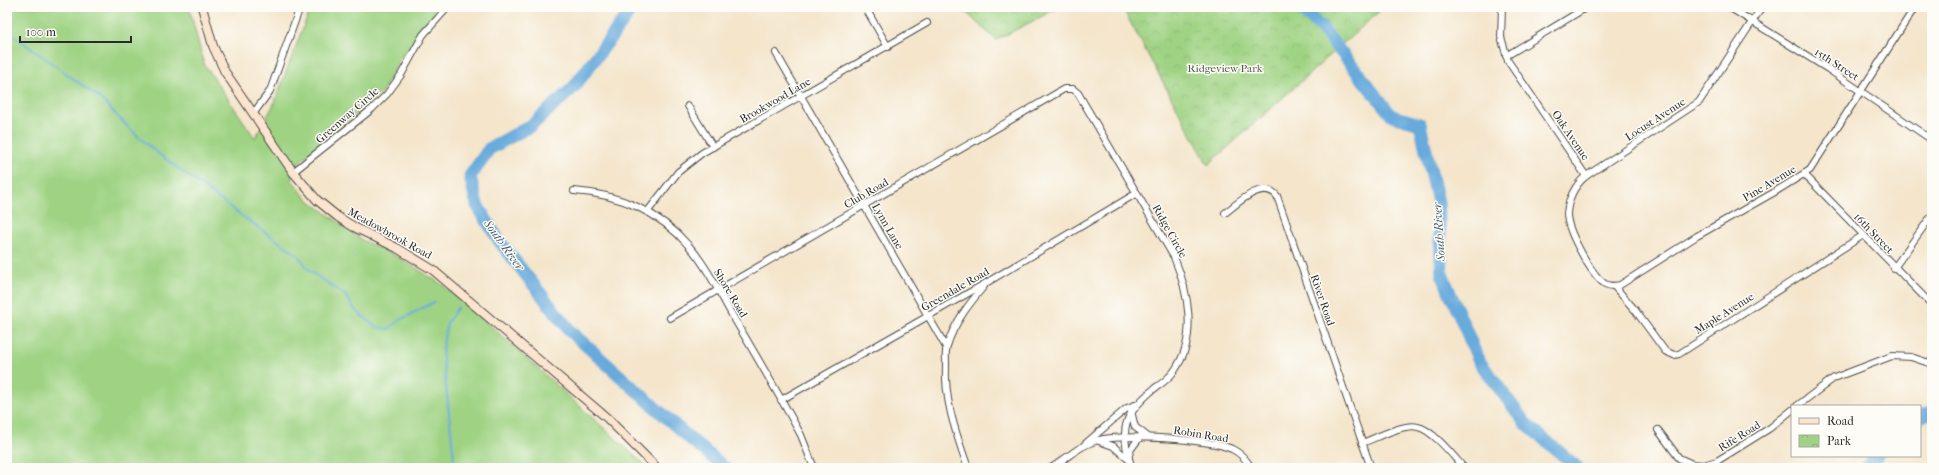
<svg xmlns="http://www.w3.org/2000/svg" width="1939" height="475" viewBox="0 0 1939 475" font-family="'IM FELL French Canon',serif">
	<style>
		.grass { fill: #9fd383; stroke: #657f57 }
		.park { fill: url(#park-crowns); stroke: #657f57 }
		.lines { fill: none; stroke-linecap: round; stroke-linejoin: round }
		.stream { stroke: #68aadc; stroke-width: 2 }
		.river { stroke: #68aadc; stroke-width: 13 }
		.street-casing { stroke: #494743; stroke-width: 8 }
		.secondary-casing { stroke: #494743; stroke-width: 10 }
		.street { stroke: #fff; stroke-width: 6 }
		.secondary { stroke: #fce5d0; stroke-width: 8 }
		.labels { text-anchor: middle; stroke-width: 3; stroke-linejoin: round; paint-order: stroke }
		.street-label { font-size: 11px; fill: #2b2b2b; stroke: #fdfcf7 }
		.park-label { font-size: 11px; fill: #4e5d45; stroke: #fdfcf7 }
		.water-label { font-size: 12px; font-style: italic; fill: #435e72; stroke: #fdfcf7 }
	</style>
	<defs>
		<pattern id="park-crowns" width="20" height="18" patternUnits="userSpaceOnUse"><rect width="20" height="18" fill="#9fd383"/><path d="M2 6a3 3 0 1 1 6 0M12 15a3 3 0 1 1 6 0" fill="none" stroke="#89b571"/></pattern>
	</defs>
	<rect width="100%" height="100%" fill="#fdfcf7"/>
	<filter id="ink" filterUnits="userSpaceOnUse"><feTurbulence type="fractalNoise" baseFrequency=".025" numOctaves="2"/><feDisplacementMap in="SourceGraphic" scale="8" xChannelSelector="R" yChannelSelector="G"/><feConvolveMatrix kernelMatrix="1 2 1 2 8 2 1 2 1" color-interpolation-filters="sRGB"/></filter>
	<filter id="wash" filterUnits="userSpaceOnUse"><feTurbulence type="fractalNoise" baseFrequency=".012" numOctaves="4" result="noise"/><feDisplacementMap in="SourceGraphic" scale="16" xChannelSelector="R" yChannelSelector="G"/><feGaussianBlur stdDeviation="0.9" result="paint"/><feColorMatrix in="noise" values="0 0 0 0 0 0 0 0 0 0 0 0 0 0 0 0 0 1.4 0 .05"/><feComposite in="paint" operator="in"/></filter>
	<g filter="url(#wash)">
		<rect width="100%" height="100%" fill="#f4e5cb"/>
		<path class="grass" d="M7,7H189L204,64L255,138L273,106L311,7H440L399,60L383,91L299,162L291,179L306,198L362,240L400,258L441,284L491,326L648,468H7Z"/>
		<g class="park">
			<path d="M960,7H1060L996,40Z"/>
			<path d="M1122,7H1384L1208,165Z"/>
		</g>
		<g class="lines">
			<g class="stream">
				<path d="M7,31L100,98L130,129L155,151L242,216L298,255L310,271L345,295L356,311L376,327L388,329L400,320L434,302"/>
				<path d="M455,468L442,350L447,323L458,307"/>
			</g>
			<g class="river">
				<path d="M632,7L626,17L574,87L532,125L489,149L470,176L477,205L500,242L570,331L687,436L725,468"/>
				<path d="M1298,7L1321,27L1392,116L1420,124L1438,202L1442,274L1479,361L1526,424L1578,468"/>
				<path d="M1920,417L1932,412"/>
				<path d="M1866,468L1877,456"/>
			</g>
		</g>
	</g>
	<g filter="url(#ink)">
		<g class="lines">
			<g class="street-casing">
				<g id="street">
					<path d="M865,7L888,47"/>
					<path d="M1502,7L1501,37L1508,61L1586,176"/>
					<path d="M1729,7L1828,69L1932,140"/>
					<path d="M1762,7L1699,102L1586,176C1575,185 1568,199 1567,214C1567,230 1591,275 1605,284C1611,287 1615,286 1620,285L1697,236L1773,193L1810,170L1915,7"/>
					<path d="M776,53L946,347"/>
					<path d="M1506,56L1587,7"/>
					<path d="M688,106L713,147"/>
					<path d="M253,114L270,91L300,7"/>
					<path d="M293,172L372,109L387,94L401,75L423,35L448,7"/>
					<path d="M1804,174L1932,305"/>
					<path d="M574,191C619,194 660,212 689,246C706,265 718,290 731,313C751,347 771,381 790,415L801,435L814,468"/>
					<path d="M648,211L678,172L702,153L927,23"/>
					<path d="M1225,213C1237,204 1263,178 1277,196L1371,468"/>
					<path d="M1894,268L1932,215"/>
					<path d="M1614,286L1635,310L1665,351L1674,355L1679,354L1862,236"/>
					<path d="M670,318L1064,89H1073L1078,93L1174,257C1188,291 1198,337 1175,370C1170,377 1163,383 1155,388C1124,414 1118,428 1132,468"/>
					<path d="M781,400L986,283L1137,193"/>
					<path d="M1797,406L1834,378L1892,356L1911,357L1932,364"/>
					<path d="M1131,411L1135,427L1148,437"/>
					<path d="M1658,430L1679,458L1692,464L1703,465L1717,461L1770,428L1792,410"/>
					<path d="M1099,441L1113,446L1128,459"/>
					<path d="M1362,443C1376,438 1404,423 1418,427C1433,430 1454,457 1464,468"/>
					<path d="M1085,444L1127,408L1135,405"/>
					<path d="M1128,458L1131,449L1140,437"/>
					<path d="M968,468C956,433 944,401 946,364C946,358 945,351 947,346C954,323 969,304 984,286"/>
					<path d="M1051,468C1066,459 1078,446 1095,441C1118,433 1210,439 1232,449C1240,453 1247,460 1251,468"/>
				</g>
			</g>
			<g class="secondary-casing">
				<path id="secondary" d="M202,7L213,46L225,72L293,172L317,200L338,217L354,227L397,248L433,270L607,418L657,468"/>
			</g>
			<use href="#street" class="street"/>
			<use href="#secondary" class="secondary"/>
		</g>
	</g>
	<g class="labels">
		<g class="street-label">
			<text transform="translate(1837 64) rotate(33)" y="4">15th Street</text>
			<text transform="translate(775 100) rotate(-30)" y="4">Brookwood Lane</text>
			<text transform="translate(347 115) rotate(-41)" y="4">Greenway Circle</text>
			<text transform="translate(1655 119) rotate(-33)" y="4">Locust Avenue</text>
			<text transform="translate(1571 135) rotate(56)" y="4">Oak Avenue</text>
			<text transform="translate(1769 183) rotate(-31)" y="4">Pine Avenue</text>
			<text transform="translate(866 193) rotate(-30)" y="4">Club Road</text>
			<text transform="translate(888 226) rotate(60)" y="4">Lynn Lane</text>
			<text transform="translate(1170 231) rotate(61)" y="4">Ridge Circle</text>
			<text transform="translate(390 233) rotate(29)" y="4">Meadowbrook Road</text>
			<text transform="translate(1874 233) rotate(46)" y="4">16th Street</text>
			<text transform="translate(955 289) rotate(-30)" y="4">Greendale Road</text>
			<text transform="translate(731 293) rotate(59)" y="4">Shore Road</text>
			<text transform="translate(1323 300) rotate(71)" y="4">River Road</text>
			<text transform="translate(1724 313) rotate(-32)" y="4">Maple Avenue</text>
			<text transform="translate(1201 434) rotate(9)" y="4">Robin Road</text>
			<text transform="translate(1739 436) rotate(-32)" y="4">Rife Road</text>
		</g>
		<g class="park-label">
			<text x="1225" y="72">Ridgeview Park</text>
		</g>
		<g class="water-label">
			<text transform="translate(1439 232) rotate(-94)" y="4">South River</text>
			<text transform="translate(504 245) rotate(54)" y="4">South River</text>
		</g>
	</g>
	<rect width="1939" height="475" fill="none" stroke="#fdfcf7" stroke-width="24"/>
	<rect x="1791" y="405" width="130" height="52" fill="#fdfcf7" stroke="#a9a8a5"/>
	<rect x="1799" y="418" width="20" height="6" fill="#fce5d0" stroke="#a9a8a5"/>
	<text x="1827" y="425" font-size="12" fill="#2b2b2b">Road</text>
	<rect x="1799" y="435" width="20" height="12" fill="url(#park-crowns)" stroke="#a9a8a5"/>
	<text x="1827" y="445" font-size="12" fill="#2b2b2b">Park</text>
	<path d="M20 36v6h111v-6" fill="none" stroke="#2b2b2b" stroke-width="2"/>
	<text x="26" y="36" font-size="12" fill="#2b2b2b" stroke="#fdfcf7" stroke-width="3" paint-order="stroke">100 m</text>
</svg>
